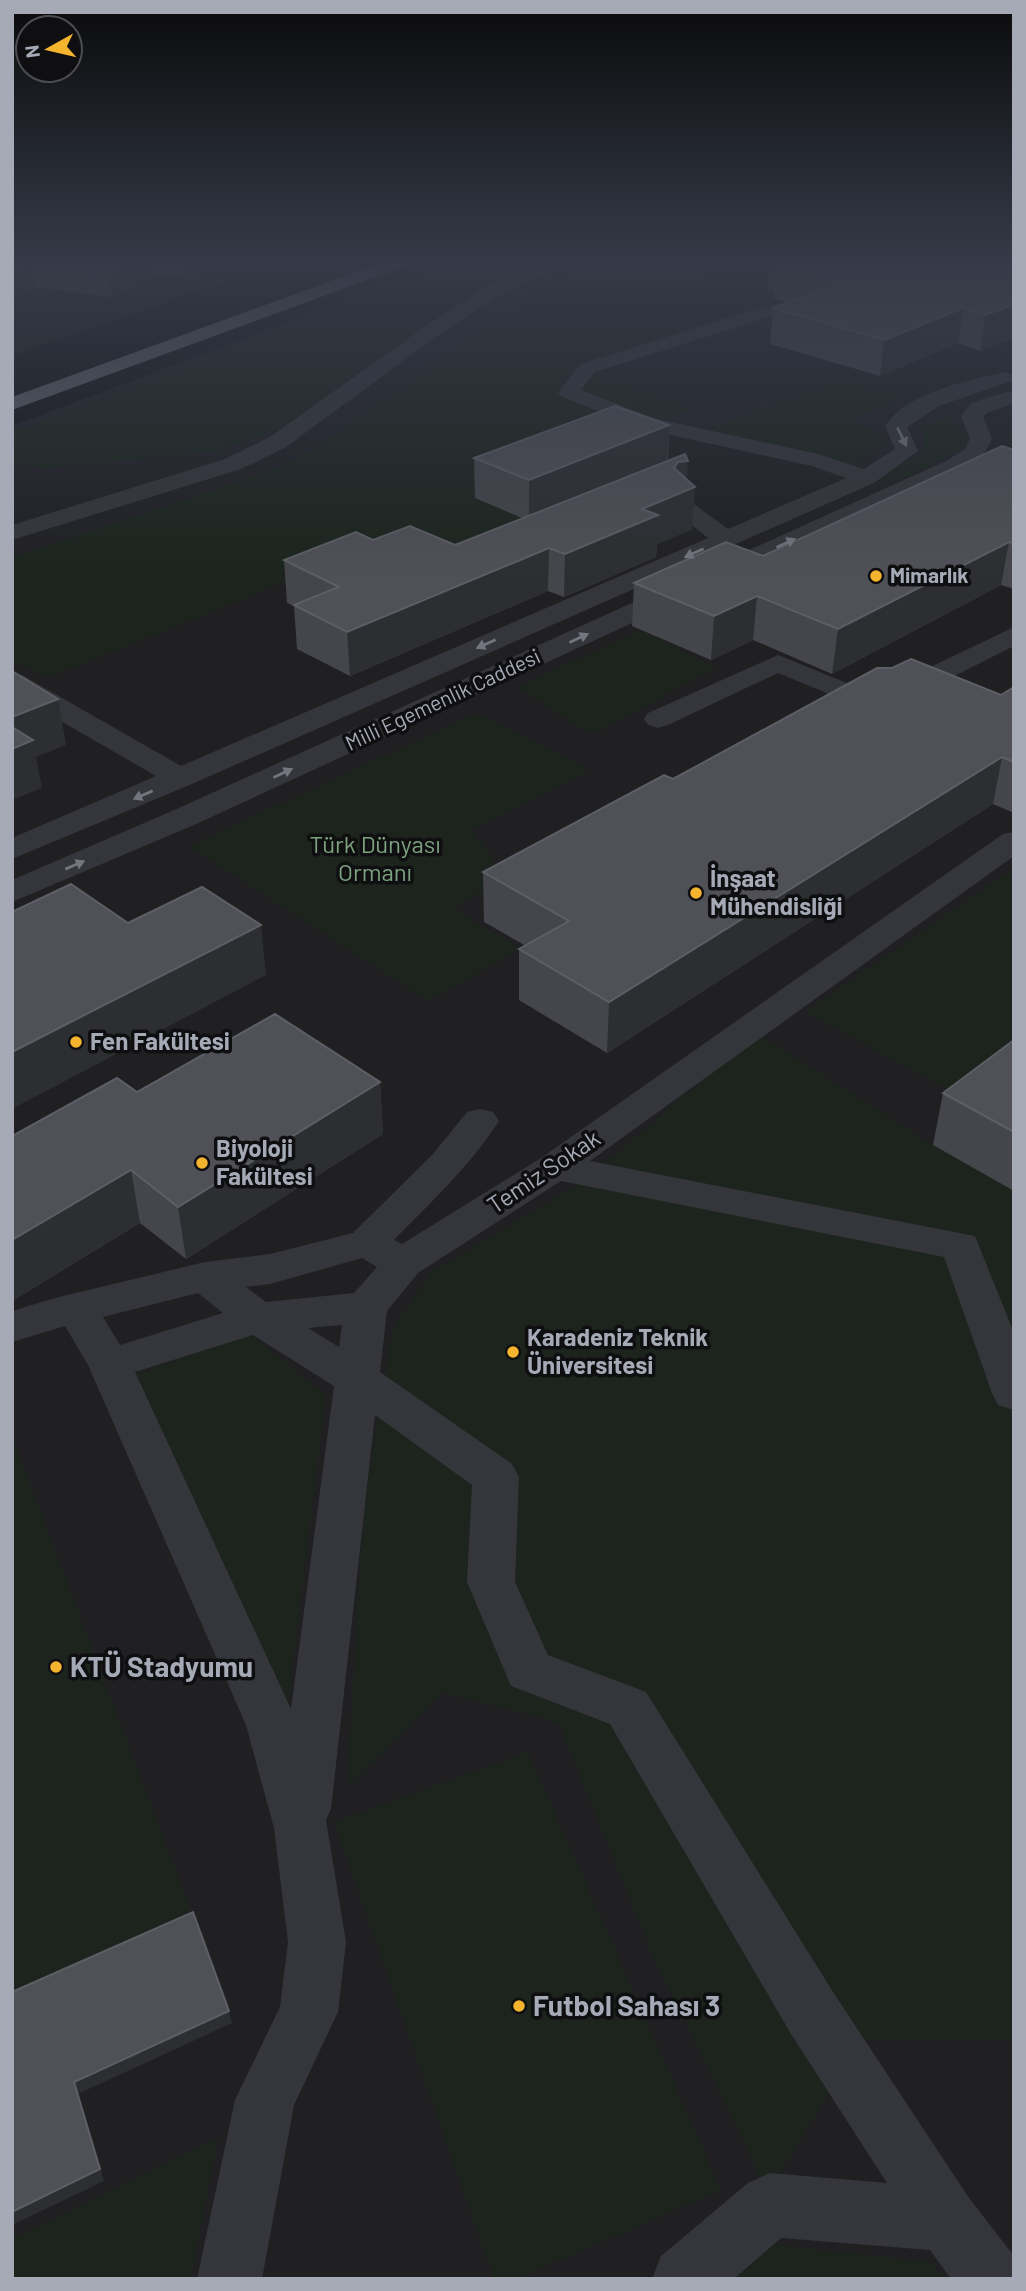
<svg xmlns="http://www.w3.org/2000/svg" width="1026" height="2291" viewBox="0 0 1026 2291" font-family="Barlow,sans-serif">
	<style>
		.built { fill: #202023 }
		.green { fill: #1c241d }
		.lines { fill: none; stroke-linecap: round; stroke-linejoin: round }
		.minor { fill: #35363b; fill-rule: evenodd }
		.highway { fill: #61646c; fill-rule: evenodd }
		.wall { fill: #45464b }
		.shaded-wall { fill: #2d2e31 }
		.building { fill: #505157; stroke: #5d5f66; stroke-width: 2 }
		.oneway { fill: #73767f }
		.poi-dot { fill: #f5b42d; stroke: #0f0f11; stroke-width: 2.5 }
		.labels { text-anchor: middle; stroke-width: 7; stroke-linejoin: round; paint-order: stroke }
		.far-poi-label { font-size: 21px; font-weight: bold; fill: #a5aab6; stroke: #0f0f11; text-anchor: start }
		.far-street-label { font-size: 21px; fill: #a5aab6; stroke: #0f0f11 }
		.park-label { font-size: 24px; fill: #7ca27f; stroke: #0f0f11 }
		.poi-label { font-size: 24px; font-weight: bold; fill: #a5aab6; stroke: #0f0f11; text-anchor: start }
		.street-label { font-size: 24px; fill: #a5aab6; stroke: #0f0f11 }
		.near-poi-label { font-size: 28px; font-weight: bold; fill: #a5aab6; stroke: #0f0f11; text-anchor: start }
	</style>
	<rect width="100%" height="100%" fill="#141416"/>
	<g class="built">
		<path d="M12,257H297L12,355Z"/>
		<path d="M461,257H1014V2279H12V426Z"/>
	</g>
	<g class="green">
		<path d="M709,257H818L773,277L706,262Z"/>
		<path d="M447,264L513,275L458,306L361,370L286,426L217,451L48,468L12,464V433Z"/>
		<path d="M596,267L675,268L750,285L777,295L768,298L785,304L580,367L692,409L475,496L572,537L452,584L376,545L48,678L12,661V558L284,466L315,448L552,281Z"/>
		<path d="M12,333L58,339L12,355Z"/>
		<path d="M842,378L903,397L855,418L885,442L852,464L704,431Z"/>
		<path d="M949,417L973,441C954,452 893,492 873,479L924,452L922,427Z"/>
		<path d="M640,630L716,668L592,735L517,687Z"/>
		<path d="M477,713L589,770L471,829L506,877L452,908L521,949L428,1001L189,846Z"/>
		<path d="M1014,868V1040L949,1090L805,1012Z"/>
		<path d="M758,1034L933,1145L1014,1191V2040H861L768,2193L650,1949L559,1723L443,1692L347,1787L364,1506L393,1327L433,1271L584,1181Z"/>
		<path d="M250,1334L326,1395L288,1703L133,1376Z"/>
		<path d="M12,1436L196,1924L12,2006Z"/>
		<path d="M528,1752L721,2190L517,2279H494L334,1822Z"/>
		<path d="M218,2137L191,2279H12V2239Z"/>
		<path d="M767,2244L931,2262L943,2279H730Z"/>
	</g>
	<g class="lines">
		<g class="minor">
			<path d="M554,257H577L574,261L506,291L441,333L286,447L241,469L12,540V525L225,459L270,437L427,325L492,283Z"/>
			<path d="M765,306L775,312L772,316L595,372L581,390L653,418L818,454L864,469L895,449L885,426C909,391 967,381 1005,372L1012,374L1014,380L939,406L907,427L918,451L874,483L192,784L12,859V838L156,776L12,693V673L22,675L181,766L708,538L678,514L674,509L678,504H694L728,529L846,478L812,466L639,428L561,396L558,392L581,364Z"/>
			<path d="M1014,390V403L987,413L983,417L992,439L982,458L962,471L194,825L12,902V880L172,811L946,461L965,449L970,439L961,416L971,403Z"/>
			<path d="M1014,627V646L885,711L875,713L778,673L668,725L658,728L648,725L644,719L648,713L778,655L874,694Z"/>
			<path d="M1014,832V856L590,1161L975,1236L1014,1333V1410L998,1405L992,1393L944,1257L561,1181L418,1273L387,1311L380,1372L512,1464L519,1477L515,1582L548,1655L646,1692L833,1992L969,2198L1014,2256V2279H951L930,2250L781,2238L734,2279H652L661,2256L748,2183L770,2173L887,2183L791,2034L610,1724L511,1686L467,1582L472,1485L375,1415L331,1809L326,1820L346,1942L338,2012L294,2105L262,2279H197L235,2100L280,2007L288,1942L274,1828L246,1725L88,1365L65,1326L12,1342V1311L55,1298L205,1262L270,1254L353,1233L433,1154L467,1112L480,1109L493,1112L499,1121C470,1166 431,1202 394,1240L402,1244L541,1158L1003,834ZM362,1258L377,1267L354,1293L266,1302L246,1287L270,1284ZM198,1293L223,1313L120,1345L103,1317ZM342,1325L339,1347L308,1328ZM253,1335L334,1386L291,1709L135,1372Z"/>
		</g>
		<path class="highway" d="M397,257H422L419,261L12,410V397Z"/>
	</g>
	<g class="wall">
		<path d="M12,257H229L186,279L152,274L112,297L34,287L12,298Z"/>
		<path d="M771,257H1014V338L980,351L958,343L880,376L770,344L773,308L789,303L774,298V292L768,290Z"/>
		<path d="M669,425L668,460L687,480L692,529L657,544L656,557L564,597L548,591L350,676L297,649L294,606L287,603L284,560L455,545L522,518L475,498L474,458Z"/>
		<path d="M1014,450V589L1001,585L832,674L753,640L711,660L632,626L634,583L763,556Z"/>
		<path d="M1014,687V813L993,804L607,1053L519,1000V949L526,946L484,922L483,872L673,779L1001,695Z"/>
		<path d="M1014,1040V1191L933,1145L943,1093Z"/>
		<path d="M380,1082L383,1134L186,1259L140,1223L12,1301L137,1092Z"/>
	</g>
	<g class="shaded-wall">
		<path d="M142,257H150L152,274L112,297L109,275Z"/>
		<path d="M184,257H229L186,279Z"/>
		<path d="M30,265L34,287L12,298V274Z"/>
		<path d="M1014,305V338L980,351L985,315Z"/>
		<path d="M963,308L958,343L880,376L884,340Z"/>
		<path d="M669,425L667,465L529,521V480Z"/>
		<path d="M688,461L686,491L695,487L692,529L657,544L656,557L564,597L565,554L642,509L678,462Z"/>
		<path d="M1009,542L1001,585L832,674L838,629Z"/>
		<path d="M549,548L548,591L350,676L347,632Z"/>
		<path d="M757,596L753,640L711,660L714,616Z"/>
		<path d="M58,699L66,745L36,757L42,788L12,800V717Z"/>
		<path d="M1002,757L993,804L607,1053L609,1002Z"/>
		<path d="M261,925L266,975L12,1109V1052Z"/>
		<path d="M380,1082L383,1134L186,1259L178,1207Z"/>
		<path d="M131,1170L140,1223L12,1301V1240Z"/>
		<path d="M229,2011L232,2023L78,2094L104,2181L12,2225V2212L74,2082Z"/>
	</g>
	<g class="building">
		<path d="M12,257H72L123,263L133,257H142L109,275L30,265L12,274Z"/>
		<path d="M772,257H1014V305L985,315L963,308L884,340L773,308L842,283L777,264L787,261Z"/>
		<path d="M615,406L669,425L529,480L474,458Z"/>
		<path d="M1002,446L1014,450V544L1009,542L838,629L757,596L714,616L634,583L726,542L763,556Z"/>
		<path d="M685,454L688,461L678,462L674,468L695,487L642,509L658,515L565,554L549,548L347,632L294,605L339,587L284,560L356,532L373,540L410,526L455,545Z"/>
		<path d="M911,659L1001,695L1014,687V762L1002,757L609,1002L519,949L569,921L483,872L664,775L673,779L877,668H892Z"/>
		<path d="M12,671L58,699L12,717Z"/>
		<path d="M12,727L33,740L12,749Z"/>
		<path d="M71,884L128,923L202,887L261,925L12,1052V912Z"/>
		<path d="M275,1014L380,1082L178,1207L131,1170L12,1240V1136L117,1078L137,1092Z"/>
		<path d="M1014,1040V1132L943,1093Z"/>
		<path d="M193,1912L229,2011L74,2082L100,2169L12,2212V1992Z"/>
	</g>
	<defs><path id="oneway-solid" d="M-6-.8H1V-3.2L6.5 0L1 3.2V.8H-6Z" transform="scale(1.75)"/></defs>
	<g class="oneway">
		<use href="#oneway-solid" transform="translate(902 437) rotate(64)"/>
		<use href="#oneway-solid" transform="translate(786 543) rotate(-25)"/>
		<use href="#oneway-solid" transform="translate(694 553) rotate(156)"/>
		<use href="#oneway-solid" transform="translate(579 638) rotate(-25)"/>
		<use href="#oneway-solid" transform="translate(486 644) rotate(156)"/>
		<use href="#oneway-solid" transform="translate(283 773) rotate(-25)"/>
		<use href="#oneway-solid" transform="translate(143 795) rotate(157)"/>
		<use href="#oneway-solid" transform="translate(75 865) rotate(-23)"/>
	</g>
	<linearGradient id="sky" x2="0" y2="1"><stop stop-color="#0b0b0c"/><stop offset="0.45" stop-color="#343a47"/><stop offset="1" stop-color="#343a47" stop-opacity="0"/></linearGradient>
	<rect width="1026" height="577" fill="url(#sky)"/>
	<g class="poi-dot">
		<circle cx="876" cy="576" r="7"/>
		<circle cx="696" cy="893" r="7"/>
		<circle cx="76" cy="1042" r="7"/>
		<circle cx="202" cy="1163" r="7"/>
		<circle cx="513" cy="1352" r="7"/>
		<circle cx="56" cy="1667" r="7"/>
		<circle cx="519" cy="2006" r="7"/>
	</g>
	<g class="labels">
		<g class="far-poi-label">
			<text x="890" y="583">Mimarlık</text>
		</g>
		<g class="far-street-label">
			<text transform="translate(443 700) rotate(-25)" y="7">Milli Egemenlik Caddesi</text>
		</g>
		<g class="park-label">
			<text x="375" y="853">Türk Dünyası<tspan x="375" dy="28">Ormanı</tspan></text>
		</g>
		<g class="poi-label">
			<text x="710" y="887">İnşaat<tspan x="710" dy="28">Mühendisliği</tspan></text>
			<text x="90" y="1050">Fen Fakültesi</text>
			<text x="216" y="1157">Biyoloji<tspan x="216" dy="28">Fakültesi</tspan></text>
			<text x="527" y="1346">Karadeniz Teknik<tspan x="527" dy="28">Üniversitesi</tspan></text>
		</g>
		<g class="street-label">
			<text transform="translate(544 1172) rotate(-34)" y="8">Temiz Sokak</text>
		</g>
		<g class="near-poi-label">
			<text x="70" y="1677">KTÜ Stadyumu</text>
			<text x="533" y="2016">Futbol Sahası 3</text>
		</g>
	</g>
	<rect width="1026" height="2291" fill="none" stroke="#a5aab6" stroke-width="28"/>
	<g transform="translate(49 49) rotate(262)"><circle r="33" fill="#0f0f11" stroke="#4b4d53" stroke-width="2"/>
	<path d="M0-5L12 26L0 18L-12 26Z" fill="#f5b42d"/>
	<text y="-10" font-size="19" font-weight="bold" text-anchor="middle" fill="#a5aab6">N</text>
	</g>
</svg>
